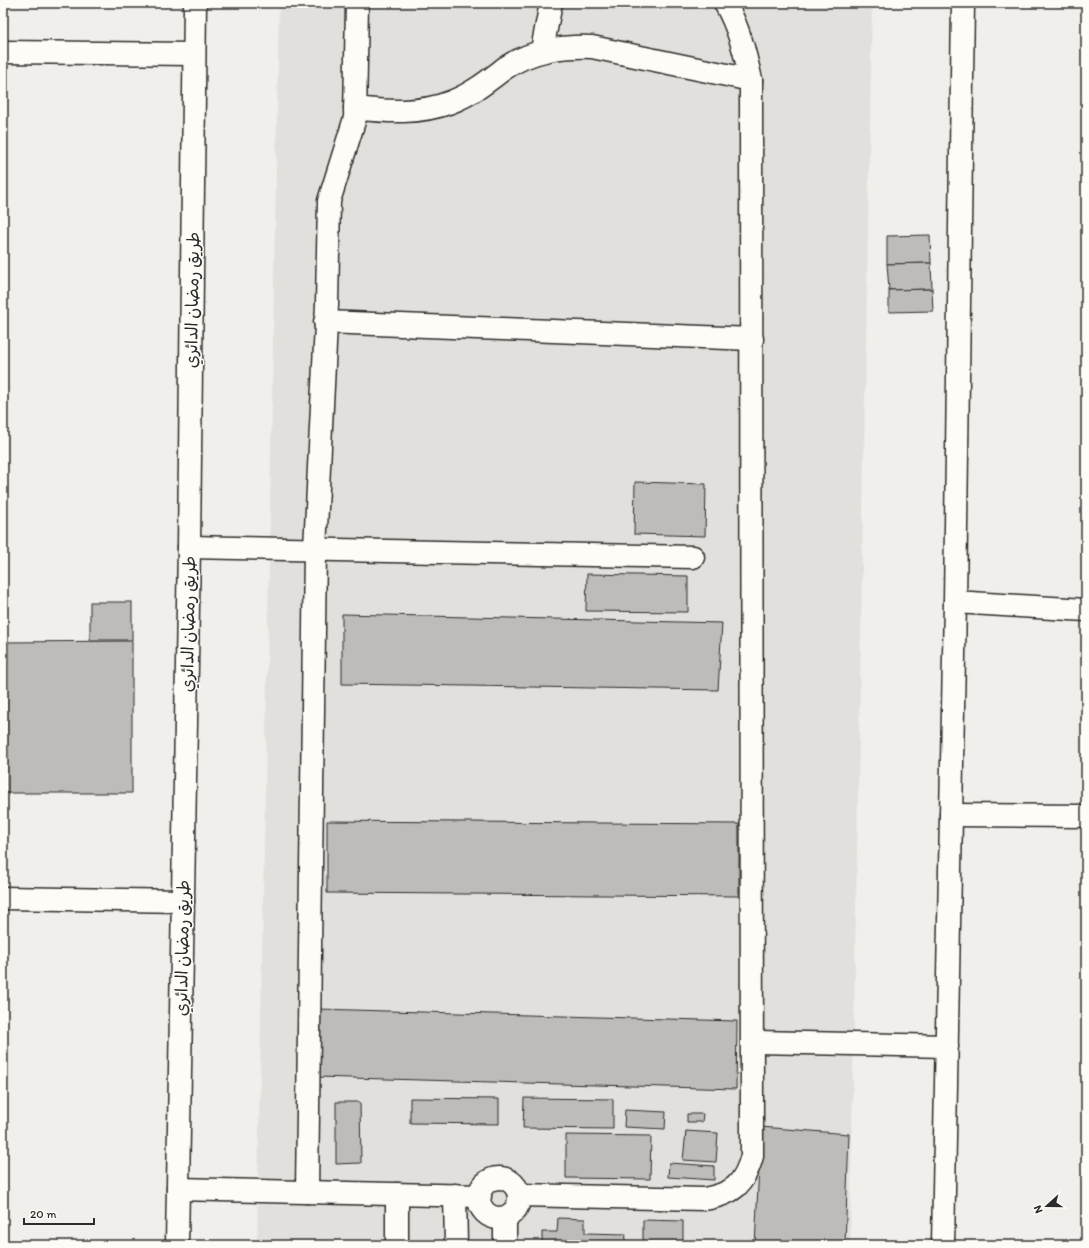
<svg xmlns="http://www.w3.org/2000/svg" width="1089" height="1248" viewBox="0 0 1089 1248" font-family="Itim,'Playpen Sans Arabic',sans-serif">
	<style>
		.built { fill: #e1e0dc }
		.building { fill: #bdbcb8; stroke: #2b2b2b }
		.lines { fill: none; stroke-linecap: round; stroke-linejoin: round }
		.minor-casing { stroke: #2b2b2b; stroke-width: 25 }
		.minor { stroke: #fdfcf7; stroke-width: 22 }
		.labels { text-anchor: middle; stroke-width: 3; stroke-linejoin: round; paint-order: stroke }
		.street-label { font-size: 17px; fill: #2b2b2b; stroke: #fdfcf7 }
	</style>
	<rect width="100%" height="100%" fill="#f0efeb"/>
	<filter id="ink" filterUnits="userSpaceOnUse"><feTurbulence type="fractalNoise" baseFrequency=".025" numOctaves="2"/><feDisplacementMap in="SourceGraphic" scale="8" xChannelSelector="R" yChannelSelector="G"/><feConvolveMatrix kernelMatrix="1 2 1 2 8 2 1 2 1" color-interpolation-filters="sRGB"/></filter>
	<g filter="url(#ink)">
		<path class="built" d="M279,3H872L850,1245H257Z"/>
		<g class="building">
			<path d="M930,235L931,263L887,264V236Z"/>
			<path d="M931,263L932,289L889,290L887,264Z"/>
			<path d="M932,289L933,311L889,312V290Z"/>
			<path d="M635,482L706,484L705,536L634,534Z"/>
			<path d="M587,574L688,576V612L586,611Z"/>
			<rect x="90" y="602" width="42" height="38"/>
			<path d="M342,614L722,623L718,690L342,684Z"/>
			<path d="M132,641V793H3V642Z"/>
			<path d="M327,821L739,824V896L327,893Z"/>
			<path d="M318,1009L737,1021L736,1089L316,1077Z"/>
			<path d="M410,1098L499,1099V1124L410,1123Z"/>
			<path d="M524,1098L613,1099V1129L523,1128Z"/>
			<path d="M336,1102H360L361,1163L336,1164Z"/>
			<path d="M625,1110L666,1112L665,1129L624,1127Z"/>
			<path d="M687,1114H703L702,1122H687Z"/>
			<path d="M761,1127L849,1134L845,1245H755Z"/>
			<path d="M686,1131L718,1133L716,1162L683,1160Z"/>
			<path d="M566,1135L651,1136L650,1179L566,1178Z"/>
			<path d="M669,1163L714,1166V1180L668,1177Z"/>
			<path d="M558,1218L585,1219V1233L626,1234L625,1245H542V1232H557Z"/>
			<path d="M643,1220L683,1221V1245H643Z"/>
			<path d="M692,1242L721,1243V1245H692Z"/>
			<path d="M755,1242V1245H721V1243Z"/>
		</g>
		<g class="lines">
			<g class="minor-casing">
				<g id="minor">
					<path d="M542,50L551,3"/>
					<path d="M3,52L194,54"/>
					<path d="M355,108C388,112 420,114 451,102C472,94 488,81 505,68C532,50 561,46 592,47L751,80"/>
					<path d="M325,322L752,339"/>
					<path d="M189,547L693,557"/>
					<path d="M955,602L1086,610"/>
					<path d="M951,815L1086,816"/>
					<path d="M3,898L183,901"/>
					<path d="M752,1042L947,1046"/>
					<circle cx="499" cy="1198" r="20"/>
					<path d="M178,1189L480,1196"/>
					<path d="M307,1192L315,549L327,304L329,201L355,118L357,3"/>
					<path d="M397,1194V1245"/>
					<path d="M455,1195L456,1245"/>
					<path d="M519,1195L704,1199C733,1194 744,1185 752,1156L751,80C745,53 739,28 725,3"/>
					<path d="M177,1245L189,547L195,3"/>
					<path d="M505,1245V1218"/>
					<path d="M943,1245L955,602L963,3"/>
				</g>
			</g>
			<use href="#minor" class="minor"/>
		</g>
	</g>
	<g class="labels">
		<g class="street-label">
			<text transform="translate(192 300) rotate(-89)" y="6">طريق رمضان الدائري</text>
			<text transform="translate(188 624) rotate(-89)" y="6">طريق رمضان الدائري</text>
			<text transform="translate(182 948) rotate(-89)" y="6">طريق رمضان الدائري</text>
		</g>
	</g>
	<rect width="1089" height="1248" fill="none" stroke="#fdfcf7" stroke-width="16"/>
	<rect x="8" y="8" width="1073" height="1232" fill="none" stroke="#2b2b2b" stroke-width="1.5" filter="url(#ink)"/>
	<g transform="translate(1047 1206) rotate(249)" stroke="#fdfcf7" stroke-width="3" paint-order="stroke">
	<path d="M0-3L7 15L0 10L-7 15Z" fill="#2b2b2b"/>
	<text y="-6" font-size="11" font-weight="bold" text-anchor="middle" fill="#2b2b2b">N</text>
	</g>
	<path d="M24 1218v6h70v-6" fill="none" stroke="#2b2b2b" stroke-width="2"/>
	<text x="30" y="1218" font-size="12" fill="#2b2b2b" stroke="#fdfcf7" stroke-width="3" paint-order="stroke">20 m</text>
</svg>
